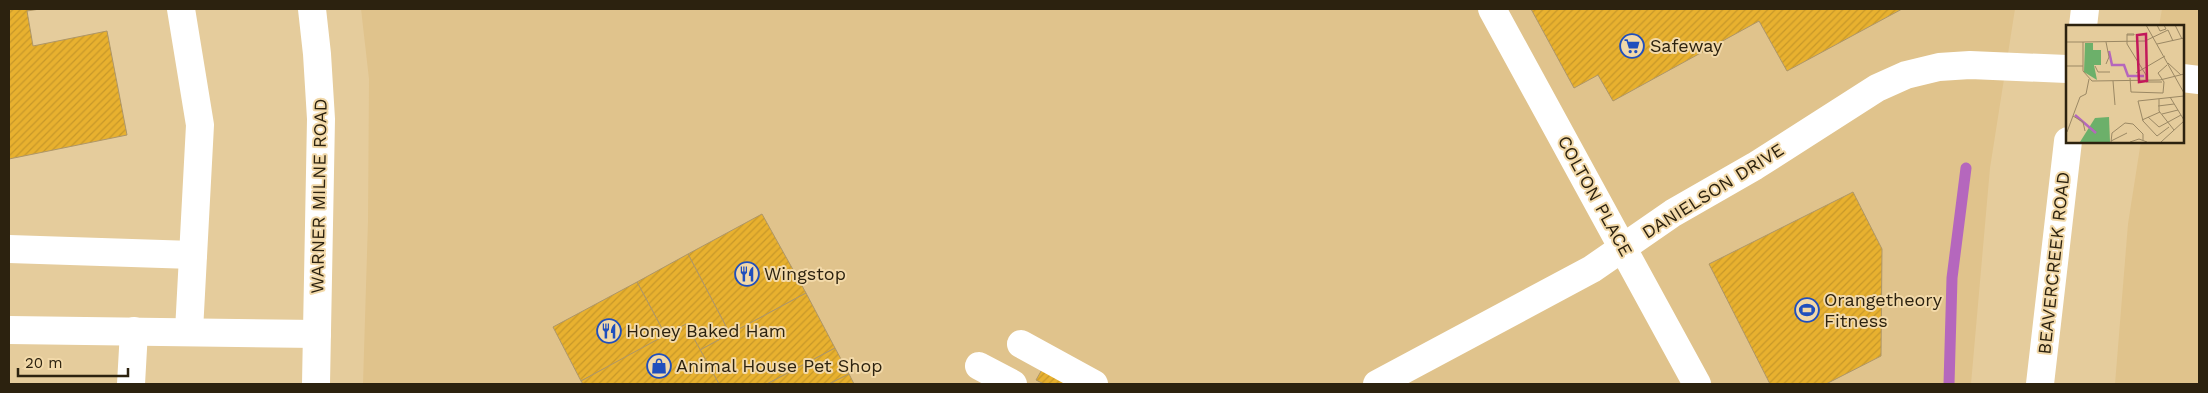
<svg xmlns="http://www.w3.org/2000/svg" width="2208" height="393" viewBox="0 0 2208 393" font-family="'Work Sans',sans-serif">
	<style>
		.built { fill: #e0c38c }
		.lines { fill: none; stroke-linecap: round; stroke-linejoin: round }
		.stream { stroke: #b567bd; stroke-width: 11 }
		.building { fill: url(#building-hatch); stroke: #ae9668 }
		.minor { stroke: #fff; stroke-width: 28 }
		.major { stroke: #fff; stroke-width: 28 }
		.labels { text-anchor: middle; stroke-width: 4; stroke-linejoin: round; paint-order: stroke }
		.poi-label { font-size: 18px; fill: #2c220f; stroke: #f2d9a9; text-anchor: start }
		.street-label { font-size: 18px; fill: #2c220f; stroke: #f2d9a9 }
		.inset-river { fill: none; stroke: #b567bd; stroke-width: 2.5 }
		.inset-road { fill: none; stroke: #9b8864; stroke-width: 1 }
		.view { fill: #c2185b; fill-opacity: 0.15; stroke: #c2185b; stroke-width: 2.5 }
		.inset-edge { fill: none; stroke: #2c220f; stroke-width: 2.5 }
	</style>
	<defs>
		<pattern id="building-hatch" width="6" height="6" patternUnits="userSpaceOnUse" patternTransform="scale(1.25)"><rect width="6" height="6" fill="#e8b12f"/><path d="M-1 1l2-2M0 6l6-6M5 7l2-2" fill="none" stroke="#c79829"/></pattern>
	</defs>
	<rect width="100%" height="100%" fill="#e5cc9c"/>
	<g class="built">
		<path d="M361,9H2015L1990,168L1971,384H363L368,221L369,79Z"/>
		<path d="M2162,9H2199V384H2115L2128,224L2141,141H2182V26H2159Z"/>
	</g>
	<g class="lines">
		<path class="stream" d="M1949,384L1952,278L1966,168"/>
	</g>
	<g class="building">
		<path d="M9,9H40L27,11L33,46L107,31L127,135L9,159Z"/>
		<path d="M1531,9H1902L1787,71L1759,21L1613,101L1598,75L1574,88Z"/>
		<path d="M1853,192L1882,249L1881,356L1826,384H1770L1709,264Z"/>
		<path d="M762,214L806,293L730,334L688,254Z"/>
		<path d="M688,254L730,334L700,350L686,324L666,336L637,282Z"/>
		<path d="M637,282L666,336L581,381L553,327Z"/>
		<path d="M806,293L835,348L767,384H719L700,350Z"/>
		<path d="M686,324L719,384H583L581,381Z"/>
		<path d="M835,348L849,374L829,384H767Z"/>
		<path d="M1044,366L1077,384H1044L1036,380Z"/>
		<path d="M849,374L854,384H829Z"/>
	</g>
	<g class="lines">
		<g class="minor">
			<path d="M181,9L200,125L189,331"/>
			<path d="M312,9L317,54L321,119L316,384"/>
			<path d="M1492,9L1697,384"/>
			<path d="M2182,78L2199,80"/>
			<path d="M9,249L193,255"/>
			<path d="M9,330L317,334"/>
			<path d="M1021,344L1094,384"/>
			<path d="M979,366L1013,384"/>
			<path d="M131,384L134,331"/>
			<path d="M1377,384L1592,269L1673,213L1755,166L1877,88L1906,75L1939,67L1970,65L2067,69"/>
		</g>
		<g class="major">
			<path d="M2083,26L2085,9"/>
			<path d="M2040,384L2068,141"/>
		</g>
	</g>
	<defs>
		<g id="supermarket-ring" transform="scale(1.25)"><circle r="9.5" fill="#f2d9a9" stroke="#204fbd" stroke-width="1.5"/><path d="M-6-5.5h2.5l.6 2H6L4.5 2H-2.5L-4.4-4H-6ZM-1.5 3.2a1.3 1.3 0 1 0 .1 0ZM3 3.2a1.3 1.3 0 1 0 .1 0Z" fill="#204fbd"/></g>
		<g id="restaurant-ring" transform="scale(1.25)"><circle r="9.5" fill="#f2d9a9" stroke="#204fbd" stroke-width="1.5"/><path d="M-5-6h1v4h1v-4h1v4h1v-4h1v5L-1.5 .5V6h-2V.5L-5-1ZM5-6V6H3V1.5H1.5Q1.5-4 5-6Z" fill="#204fbd"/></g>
		<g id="stadium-ring" transform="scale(1.25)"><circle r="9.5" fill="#f2d9a9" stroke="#204fbd" stroke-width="1.5"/><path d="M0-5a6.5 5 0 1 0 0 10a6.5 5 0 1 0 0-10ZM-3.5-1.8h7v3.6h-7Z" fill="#204fbd"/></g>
		<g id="shop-ring" transform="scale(1.25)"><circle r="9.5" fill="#f2d9a9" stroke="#204fbd" stroke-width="1.5"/><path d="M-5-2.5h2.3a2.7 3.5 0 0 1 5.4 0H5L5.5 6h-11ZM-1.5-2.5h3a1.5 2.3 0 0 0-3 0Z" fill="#204fbd"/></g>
	</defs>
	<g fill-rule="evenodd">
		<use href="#supermarket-ring" x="1632" y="46"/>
		<use href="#restaurant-ring" x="747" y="274"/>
		<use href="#stadium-ring" x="1807" y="310"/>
		<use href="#restaurant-ring" x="609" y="331"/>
		<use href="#shop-ring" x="659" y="366"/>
	</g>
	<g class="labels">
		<g class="poi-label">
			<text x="1650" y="52">Safeway</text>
			<text x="764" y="280">Wingstop</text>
			<text x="1824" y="306">Orangetheory<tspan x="1824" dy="21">Fitness</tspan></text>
			<text x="626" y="337">Honey Baked Ham</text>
			<text x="676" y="372">Animal House Pet Shop</text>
		</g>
		<g class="street-label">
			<text transform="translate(1713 191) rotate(-32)" y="6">DANIELSON DRIVE</text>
			<text transform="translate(319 196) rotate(-89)" y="6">WARNER MILNE ROAD</text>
			<text transform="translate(1595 196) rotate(61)" y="6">COLTON PLACE</text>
			<text transform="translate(2054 263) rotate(-84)" y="6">BEAVERCREEK ROAD</text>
		</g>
	</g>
	<g transform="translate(2066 25)">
		<rect width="118" height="118" fill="#e5cc9c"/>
		<path d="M19,18H27V25H35V40H28L31,55L18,47Z" fill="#6cb06a"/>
		<path d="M43,92L44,117H14L29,93Z" fill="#6cb06a"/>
		<path class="inset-river" d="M43,26L46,40H58L62,51H78M9,90L30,108"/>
		<path class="inset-road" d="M80,0L118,68M91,0L94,6L100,4L98,0M109,0L116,14M61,9H68V10H61ZM61,10V19L80,50V57M0,17H17V46L26,56L94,55L118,49M17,17L79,16L102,5L107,16M40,17L43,32L40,39M91,19L118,13M102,38L115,50M0,41H17M29,41L32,47H44M70,48L99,31M64,53L65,67L97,68L98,57L92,48L101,40M47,56L49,80M80,57H96M20,69L23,54M104,72L118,95M93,74V86L108,105M92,81L108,79M96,89L112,85M7,91L17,97L19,106M82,92L93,102L115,90M76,95L94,87M103,102L91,111L77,96L72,76L118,71M1,107L14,72L20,69M45,116L61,108M45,117L46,108L59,98L67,99L77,109V115M64,117L73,114L81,117M95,117L118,96"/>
		<path class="view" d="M80,9L81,56L73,57L71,10Z"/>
		<rect width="118" height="118" class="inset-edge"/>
	</g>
	<rect width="2208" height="393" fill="none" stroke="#2c220f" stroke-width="20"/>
	<path d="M18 368v8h110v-8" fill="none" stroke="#2c220f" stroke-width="2.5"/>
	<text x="25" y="368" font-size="15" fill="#2c220f" stroke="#f2d9a9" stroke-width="4" paint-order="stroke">20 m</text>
</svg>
